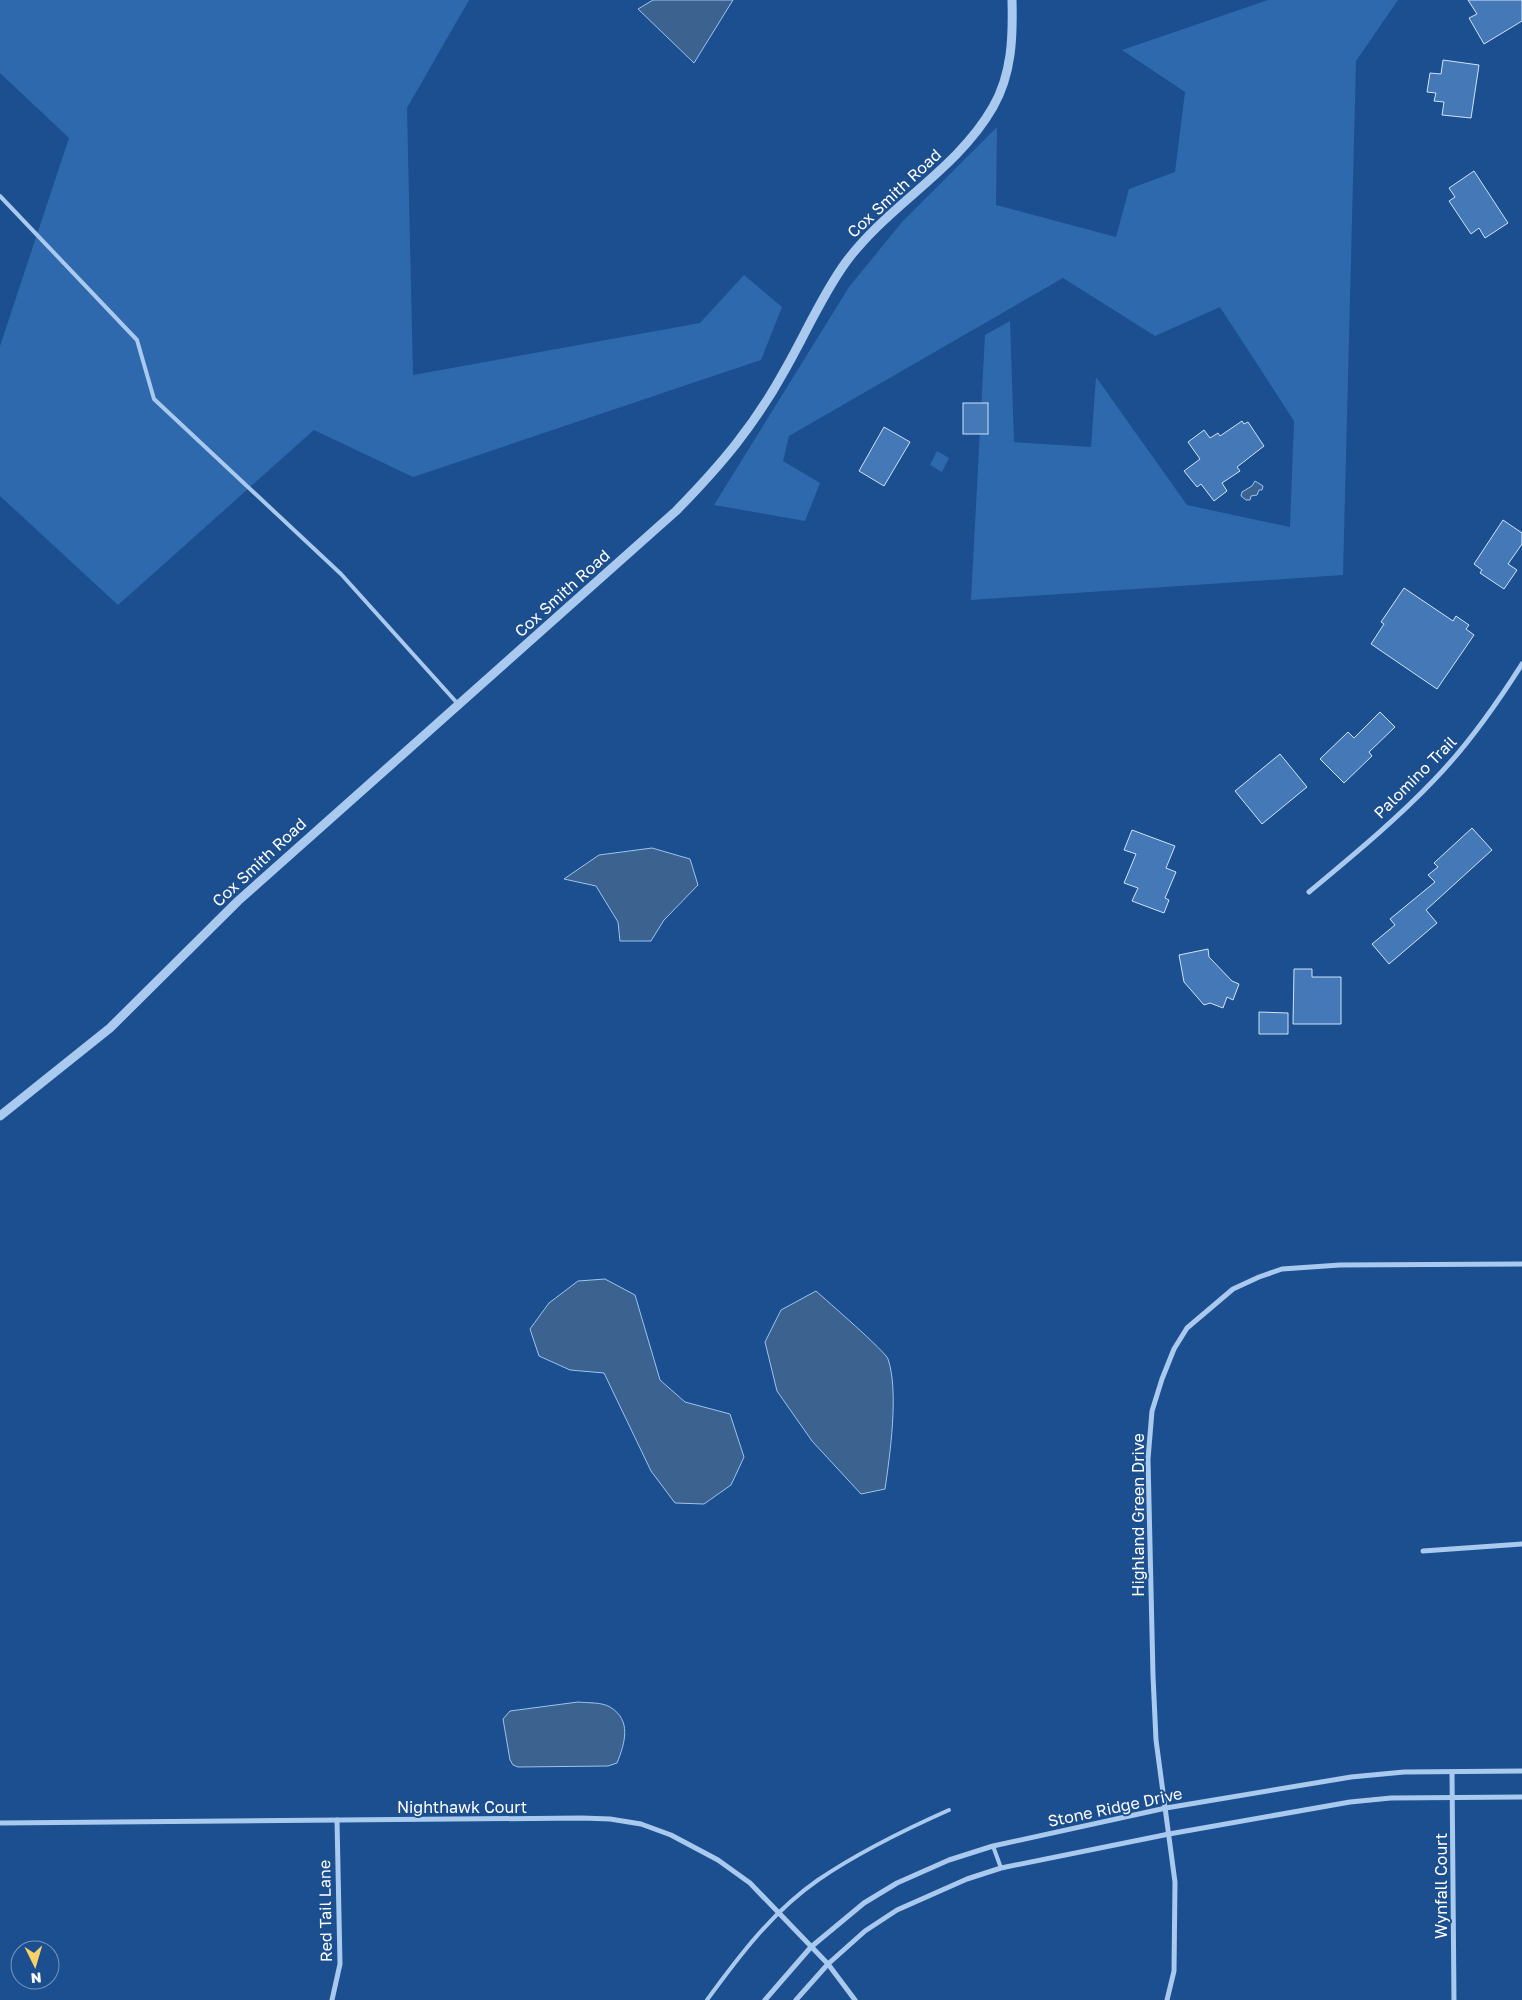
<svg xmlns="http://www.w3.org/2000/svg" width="1522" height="2000" viewBox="0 0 1522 2000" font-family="'Golos Text',sans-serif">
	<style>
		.green { fill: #2e69ad }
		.water { fill: #3c6290; stroke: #9cc4f0 }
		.building { fill: #4478b7; stroke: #cfe3fa }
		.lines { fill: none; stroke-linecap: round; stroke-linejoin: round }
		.service { stroke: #a9c9ee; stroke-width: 4 }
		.minor { stroke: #a9c9ee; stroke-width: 5 }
		.tertiary { stroke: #a9c9ee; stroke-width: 9 }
		.labels { text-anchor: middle; stroke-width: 4; stroke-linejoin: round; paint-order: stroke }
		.street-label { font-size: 16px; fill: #fff; stroke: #1b4f8f }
	</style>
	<rect width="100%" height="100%" fill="#1b4f8f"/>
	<g class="green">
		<path d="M0,0H469L407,108L413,375L700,323L744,275L782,307L761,360L413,477L314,430L118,605L0,496V346L69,138L0,73Z"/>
		<path d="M1268,0H1398L1356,61L1343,575L971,600L985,335L1010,321L1014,442L1091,447L1096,377L1187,505L1290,527L1294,421L1220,307L1155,336L1063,278L789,436L783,461L820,483L805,521L714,505L849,287L902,222L997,127L996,205L1116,237L1129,189L1175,172L1185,92L1122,50Z"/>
		<path d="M937,451L949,458L942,472L930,465Z"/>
	</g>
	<g class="water">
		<path d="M653,0H733L694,63L638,9Z"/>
		<path d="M1255,481L1263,486L1262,490H1259L1257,495L1251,496L1250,500H1246L1241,496L1242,492L1252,486Z"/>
		<path d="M652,848L690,859L698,885L664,920L651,941H620L618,922L596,886L564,879L599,855Z"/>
		<path d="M605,1279L635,1295L660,1380L685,1402L730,1414L744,1457L731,1485L704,1504L675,1503L651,1471L604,1373L570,1370L539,1356L530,1329L549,1303L578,1281Z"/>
		<path d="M816,1291C827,1301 885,1351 888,1359C899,1391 890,1455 885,1489L861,1494L812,1441L777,1391L765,1342L781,1310Z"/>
		<path d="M578,1702C587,1703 602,1702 610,1707C632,1720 625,1743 617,1763L608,1766L518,1767L513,1765L510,1760L503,1719L510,1711Z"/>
	</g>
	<g class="building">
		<path d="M1468,0H1522V21L1484,44L1469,18L1477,14Z"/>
		<path d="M1443,60L1479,65L1471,118L1442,115L1444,102L1434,101L1436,93L1427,92L1430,73L1441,74Z"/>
		<path d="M1474,171L1508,223L1485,238L1479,228L1471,234L1449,201L1455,197L1449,188Z"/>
		<rect x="963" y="403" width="25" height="31"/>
		<path d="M1242,421L1244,424L1248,422L1264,446L1237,467L1240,471L1222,483L1227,491L1214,501L1201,484L1197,487L1184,471L1200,459L1188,442L1204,430L1210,438L1218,433L1220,436Z"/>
		<path d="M884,427L910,442L884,486L859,471Z"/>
		<path d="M1503,520L1522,533V544L1508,564L1517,570L1504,589L1480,573L1482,570L1474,564Z"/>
		<path d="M1404,588L1453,621L1456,616L1469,625L1466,629L1474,635L1437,689L1371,644L1384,624L1381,622Z"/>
		<path d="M1380,712L1395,727L1369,752L1372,756L1344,783L1320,759L1348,732L1354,738Z"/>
		<path d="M1280,754L1307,787L1262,824L1235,791Z"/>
		<path d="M1472,828L1492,850L1426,910L1437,923L1389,964L1372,944L1395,925L1390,919L1435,882L1428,875L1438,867L1434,863Z"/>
		<path d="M1132,830L1175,846L1166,868L1176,872L1165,898L1169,900L1164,913L1132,901L1138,888L1124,883L1136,854L1124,850Z"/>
		<path d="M1208,949L1209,957L1232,981L1239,984L1233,1000L1227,997L1223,1008L1210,1003L1204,1005L1184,982L1179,955Z"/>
		<path d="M1294,969H1312V977H1341V1024H1293Z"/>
		<path d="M1259,1012L1288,1013V1034H1259Z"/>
	</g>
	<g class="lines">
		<g class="service">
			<path d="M0,196L137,340L154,399L341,574L458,704"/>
			<path d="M993,1846L1001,1868"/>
			<path d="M707,2000C739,1956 773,1911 818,1880C859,1852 904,1830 949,1810"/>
		</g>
		<g class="minor">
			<path d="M1309,892C1352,856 1396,820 1434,780C1468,745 1496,705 1522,664"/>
			<path d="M1423,1551L1522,1544"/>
			<path d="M1452,1772L1454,2000"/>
			<path d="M0,1823L582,1818L610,1819L641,1824L671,1835L718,1860L750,1883L828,1964L855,2000"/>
			<path d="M332,2000L340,1964L337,1820"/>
			<path d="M765,2000L811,1947L864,1903L897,1883L949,1860L993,1846L1166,1808L1351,1777L1404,1772L1522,1771"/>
			<path d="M796,2000L828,1964L865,1931L897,1910L967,1879L1001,1868L1169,1834L1350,1802L1391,1798L1522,1797"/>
			<path d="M1167,2000L1174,1971L1175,1882L1156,1740L1153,1676L1148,1459L1152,1411L1162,1379L1174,1349L1187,1328L1233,1289L1259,1277L1282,1269L1340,1265L1522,1264"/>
		</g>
		<path class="tertiary" d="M0,1116L110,1028L238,901L676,511C721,465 755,425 786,368C806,333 822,295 846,262C889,204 957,170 993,107C1012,74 1013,37 1012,0"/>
	</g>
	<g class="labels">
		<g class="street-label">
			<text transform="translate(894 193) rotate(-43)" y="6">Cox Smith Road</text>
			<text transform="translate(562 593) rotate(-42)" y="6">Cox Smith Road</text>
			<text transform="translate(1415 777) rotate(-45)" y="6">Palomino Trail</text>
			<text transform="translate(259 862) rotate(-43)" y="6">Cox Smith Road</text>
			<text transform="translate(1138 1515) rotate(-90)" y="6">Highland Green Drive</text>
			<text x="462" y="1813">Nighthawk Court</text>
			<text transform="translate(1115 1807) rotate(-12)" y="6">Stone Ridge Drive</text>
			<text transform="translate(1441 1886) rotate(-90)" y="6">Wynfall Court</text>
			<text transform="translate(325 1911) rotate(-91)" y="6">Red Tail Lane</text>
		</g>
	</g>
	<g transform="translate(35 1965) rotate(175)"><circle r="24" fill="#1b4f8f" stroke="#7695bc"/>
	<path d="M0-4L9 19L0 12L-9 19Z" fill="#ffd166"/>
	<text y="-8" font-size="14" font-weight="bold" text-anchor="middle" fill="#ffffff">N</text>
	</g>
</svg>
